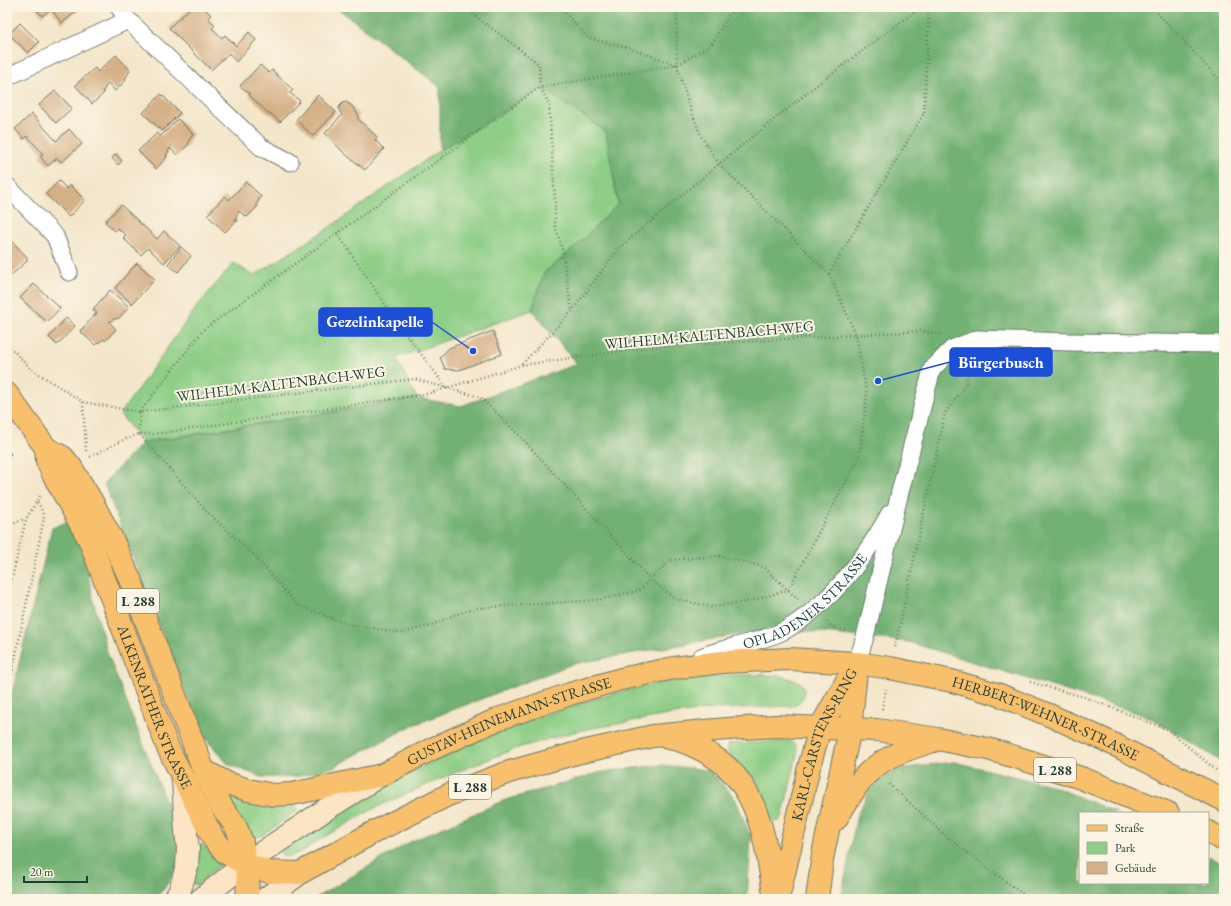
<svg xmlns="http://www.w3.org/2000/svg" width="1231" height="906" viewBox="0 0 1231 906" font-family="'EB Garamond',serif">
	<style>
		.green { fill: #8ece86; stroke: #56865d }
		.forest { fill: #72b173; stroke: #487754 }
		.building { fill: #d6b087 }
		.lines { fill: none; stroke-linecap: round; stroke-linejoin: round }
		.minor-casing { stroke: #6a7869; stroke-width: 19 }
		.secondary-casing { stroke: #6a7869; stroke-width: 24 }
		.primary-casing { stroke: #6a7869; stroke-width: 24 }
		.path { stroke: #6a7869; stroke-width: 2.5; stroke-dasharray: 1 3; stroke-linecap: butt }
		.minor { stroke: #fff; stroke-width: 17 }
		.secondary { stroke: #fce5c4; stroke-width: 22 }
		.primary { stroke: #f8bf6c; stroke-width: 22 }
		.labels { text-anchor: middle; stroke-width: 4; stroke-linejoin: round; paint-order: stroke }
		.shield { fill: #fcf5e5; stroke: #617469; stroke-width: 1 }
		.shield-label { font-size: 14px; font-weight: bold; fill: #1f3d34 }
		.street-label { font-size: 15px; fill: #1f3d34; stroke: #fcf5e5 }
		.leader { fill: none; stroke: #1d4ed8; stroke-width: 1.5 }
		.callout-dot { fill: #1d4ed8; stroke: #fcf5e5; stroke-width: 1.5 }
		.callout { fill: #1d4ed8; stroke: #1d4ed8; stroke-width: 1.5 }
		.callout-label { font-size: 16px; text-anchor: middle; font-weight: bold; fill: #fff }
	</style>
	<rect width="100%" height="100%" fill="#fcf5e5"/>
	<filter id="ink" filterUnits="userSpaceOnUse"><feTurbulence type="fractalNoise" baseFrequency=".025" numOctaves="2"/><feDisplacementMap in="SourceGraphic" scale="8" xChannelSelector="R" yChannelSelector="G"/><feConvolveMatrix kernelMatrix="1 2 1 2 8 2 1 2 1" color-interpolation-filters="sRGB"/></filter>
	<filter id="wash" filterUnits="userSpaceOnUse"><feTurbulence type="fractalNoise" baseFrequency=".012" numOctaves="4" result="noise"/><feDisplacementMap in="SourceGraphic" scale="16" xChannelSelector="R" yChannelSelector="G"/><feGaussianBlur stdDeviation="0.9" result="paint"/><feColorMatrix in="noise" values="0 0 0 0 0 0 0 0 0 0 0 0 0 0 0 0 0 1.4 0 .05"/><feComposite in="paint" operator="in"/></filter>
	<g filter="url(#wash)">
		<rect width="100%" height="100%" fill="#f4e6cb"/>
		<g class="green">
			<path d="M542,88L606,131L618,204L574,248L544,273L532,310L396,358L417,398L142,442L120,414L199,304L234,263L254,276L330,227L440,150Z"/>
			<path d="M730,675C754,675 779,672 801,683L804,688V696L799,703L792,706L713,709L673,714L577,731L517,748L449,775L377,807L317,841L303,851L290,856H283L281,852C385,777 507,720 631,689C663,681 697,679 730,675Z"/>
			<path d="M787,741C796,742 798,747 797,756L782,817L779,821L776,822L771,820C764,801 756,783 743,768C736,761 724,755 728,744Z"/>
			<path d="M235,795L291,802L298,810L261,836L253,838L249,834L229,802Z"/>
			<path d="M203,844L220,865L196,885L193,884V881L199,859V846Z"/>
		</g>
		<g class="forest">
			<path d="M336,7H1224V763L1150,717L909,642L775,628L572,664L411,726L331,768L295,777H261L228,764L201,733L104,483L142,443L417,398L461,406L577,364L532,310L544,273L574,248L618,204L606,132L542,88L440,150V87Z"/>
			<path d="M67,522L82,541L94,604L108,655L169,810L179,842L176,870L163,890L154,899H7V713L52,528Z"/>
			<path d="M954,762L1050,785L1117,813H1080V883H1208V856L1224,865V899H841L857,815L872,786L897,769Z"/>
			<path d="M661,765L709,770L735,798L751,838L747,899H314L410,842L503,801L602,772Z"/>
		</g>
		<g id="blocks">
			<g class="building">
				<path d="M35,7H82L62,23L51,9L42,16Z"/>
				<path d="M150,7H158L153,11Z"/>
				<path d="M191,7H203L211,15L208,18L215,25L212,28L222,38L225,35L236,46L249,32L256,40L236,62L229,53L211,70L169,28Z"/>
				<path d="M20,23L39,42L28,53L9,34Z"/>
				<path d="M116,55L130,70L125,79L126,80L115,91L108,83L103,91L104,93L92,104L75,85L95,68L98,72Z"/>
				<path d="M260,65L269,73L272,70L293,90L290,93L300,101L280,122L271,114L270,115L249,95L250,94L240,86Z"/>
				<path d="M55,91L72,108L56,123L39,105Z"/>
				<path d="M161,94L180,113L162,131L143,113Z"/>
				<path d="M318,95L336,112L313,136L296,120Z"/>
				<path d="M346,102L351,105L359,116L357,118L377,137L375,140L384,149L365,170L344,153L325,133L342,115L339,110V107L343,103Z"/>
				<path d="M32,114L56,141L69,129L82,144L62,162L57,158L48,166L40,156L43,154L27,136L24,139L15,129Z"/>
				<path d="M178,119L193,134L188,142L189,144L177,155L170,148L166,156L167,157L156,169L138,151L157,133L161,136Z"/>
				<path d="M116,154L122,161L118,165L112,158Z"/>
				<path d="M59,181L67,189L70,185L85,200L69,217L46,194Z"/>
				<path d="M246,182L261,196L256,205L258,206L247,217L239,211L235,219L238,221H236L225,232L207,215L225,196L229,200Z"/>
				<path d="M121,205L157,239L164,231L180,246L164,263L148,248L141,255L123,238L126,235L117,228L115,231L105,222Z"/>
				<path d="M7,236L27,257V261L7,279Z"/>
				<path d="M181,247L191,256L178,272L168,264Z"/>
				<path d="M137,263L155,279L132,304L115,288Z"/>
				<path d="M34,284L60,308L47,322L20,298Z"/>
				<path d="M110,290L129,307L118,319L116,318L109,322L116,329L105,341L104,339L95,345L80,331L97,313L93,309Z"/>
				<path d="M66,318L75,326L57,345L49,337Z"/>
				<path d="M493,331L502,354L459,370L445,369L440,357L449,348Z"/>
				<path d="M7,449L11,454L7,457Z"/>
			</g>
		</g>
	</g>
	<g filter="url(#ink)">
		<use href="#blocks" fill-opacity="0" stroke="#6a7869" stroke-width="1"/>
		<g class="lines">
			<g class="minor-casing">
				<g id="minor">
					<path d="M119,7L128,20L261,147L290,162"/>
					<path d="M7,77L128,20"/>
					<path d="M7,186L55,236L69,272"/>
					<path id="s1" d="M701,657C726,647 754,643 779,633C791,628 801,620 810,613C844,586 869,551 890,513"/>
					<path d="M857,663L865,637L900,492L932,369L952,349L977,339L1069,342L1224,344"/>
				</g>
			</g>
			<g class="secondary-casing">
				<g id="secondary">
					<path d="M175,899L180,890L187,866L188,849L186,832L183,780"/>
					<path d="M201,899L245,864L325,810L379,776"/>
					<path d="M265,899L300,873"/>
				</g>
			</g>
			<g class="primary-casing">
				<g id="primary">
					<path d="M7,394L46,448L63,457L71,467L91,500L112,539L130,579L204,771L222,807L236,827L242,842L248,880L247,899"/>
					<path id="s2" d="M46,448L47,461L54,476L90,541L168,748L213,838L226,853L245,864L269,872L300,873L374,832L448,795L509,772L577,753L653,736L727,729L776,726L850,729L877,730L938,739L988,749L1022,759L1081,778L1168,813"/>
					<path d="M668,738C680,739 689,744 700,749C758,776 765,837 774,894"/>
					<path id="s3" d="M204,771L227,783L248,790L273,795L292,794L382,775L432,749L498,719L570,694L621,679L674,668L722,662L790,659L857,663L890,668L952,681L997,694L1049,715L1105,740L1224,800"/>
					<path d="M836,819C845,805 853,790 863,778C881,757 908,749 933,741"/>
					<path d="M1208,832L1224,840"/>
					<path id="s4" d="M778,899L809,767L820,728L857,663"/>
					<path d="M817,899L823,854L850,729L856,672"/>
				</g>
			</g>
			<g class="path">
				<path d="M463,7L539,64L540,87L677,65"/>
				<path d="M560,7L588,38L629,48L677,65L711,45L730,13L745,7"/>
				<path d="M1152,7L1224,85"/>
				<path d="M337,233L402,329L446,387"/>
				<path d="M829,274L924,113L929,7"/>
				<path d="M7,344L31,369L83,402L140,412L414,379L480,397L519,435L650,579L676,599L712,607L750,601L788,590L798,599"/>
				<path d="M522,364L572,311L618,249L719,164L818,84L921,7"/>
				<path d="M83,402L86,451"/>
				<path d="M140,412L203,330L540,87L549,104L555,201V225L562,249L572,311"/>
				<path d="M139,434L140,412"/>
				<path d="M140,435L207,512L253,554L297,605L344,623L401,633L429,626L454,615L476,608L598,600L639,591L650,579L671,560L719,556L764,567L788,590L859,457L867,395L856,335L829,274L719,164L701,136L689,105L677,65V7"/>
				<path d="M90,457L123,440L139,434H154L427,394L522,365L652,347L920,331L941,334"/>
				<path d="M7,526L25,519"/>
				<path d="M7,599L26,519L40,496"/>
				<path d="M827,622L831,626L848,631"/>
				<path d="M895,647L945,413L966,384L971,362"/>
				<path d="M1030,682L1084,697L1167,729L1216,770"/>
				<path d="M7,698L44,518L41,508L37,501"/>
				<path d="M882,709L886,689"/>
				<path d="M889,784L947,837L1029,899"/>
			</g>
			<use href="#minor" class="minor"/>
			<use href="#secondary" class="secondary"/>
			<use href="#primary" class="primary"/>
		</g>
	</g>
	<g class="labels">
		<g class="shield">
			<rect x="117" y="589" width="42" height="24" rx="3"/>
			<rect x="1034" y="758" width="42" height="24" rx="3"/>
			<rect x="449" y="775" width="42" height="24" rx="3"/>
		</g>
		<g class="shield-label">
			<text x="138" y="606">L 288</text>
			<text x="1055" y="775">L 288</text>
			<text x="470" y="792">L 288</text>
		</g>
		<g class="street-label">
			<text transform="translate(709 335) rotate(-5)" y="5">WILHELM-KALTENBACH-WEG</text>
			<text transform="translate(281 384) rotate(-7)" y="5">WILHELM-KALTENBACH-WEG</text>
			<text dy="5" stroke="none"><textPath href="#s1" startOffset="121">OPLADENER STRASSE</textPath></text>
			<text dy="5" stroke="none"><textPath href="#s2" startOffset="282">ALKENRATHER STRASSE</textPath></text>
			<text dy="5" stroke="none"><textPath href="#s3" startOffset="878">HERBERT-WEHNER-STRASSE</textPath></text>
			<text dy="5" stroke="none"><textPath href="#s3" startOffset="323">GUSTAV-HEINEMANN-STRASSE</textPath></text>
			<text dy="5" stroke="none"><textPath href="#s4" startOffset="162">KARL-CARSTENS-RING</textPath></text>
		</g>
	</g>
	<path class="leader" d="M473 351L432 322M878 381L950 362"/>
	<g class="callout-dot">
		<circle cx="473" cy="351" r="4"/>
		<circle cx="878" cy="381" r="4"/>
	</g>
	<g class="callout">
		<rect x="319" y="308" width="113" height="28" rx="4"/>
		<rect x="950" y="348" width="102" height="28" rx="4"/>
	</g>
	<g class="callout-label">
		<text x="375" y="327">Gezelinkapelle</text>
		<text x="1001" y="368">Bürgerbusch</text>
	</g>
	<rect width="1231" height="906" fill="none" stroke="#fcf5e5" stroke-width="24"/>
	<rect x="1079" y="812" width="130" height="72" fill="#fcf5e5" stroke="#a4ab9e"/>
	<rect x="1087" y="825" width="20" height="6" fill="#f8bf6c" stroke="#a4ab9e"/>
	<text x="1115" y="832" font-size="12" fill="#1f3d34">Straße</text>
	<rect x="1087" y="842" width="20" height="12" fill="#8ece86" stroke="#a4ab9e"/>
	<text x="1115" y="852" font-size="12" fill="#1f3d34">Park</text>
	<rect x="1087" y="862" width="20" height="12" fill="#d6b087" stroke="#a4ab9e"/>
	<text x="1115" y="872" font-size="12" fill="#1f3d34">Gebäude</text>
	<path d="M24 876v6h63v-6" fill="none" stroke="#1f3d34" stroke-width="2"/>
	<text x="30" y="876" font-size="12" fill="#1f3d34" stroke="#fcf5e5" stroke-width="3" paint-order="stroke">20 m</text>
</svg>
